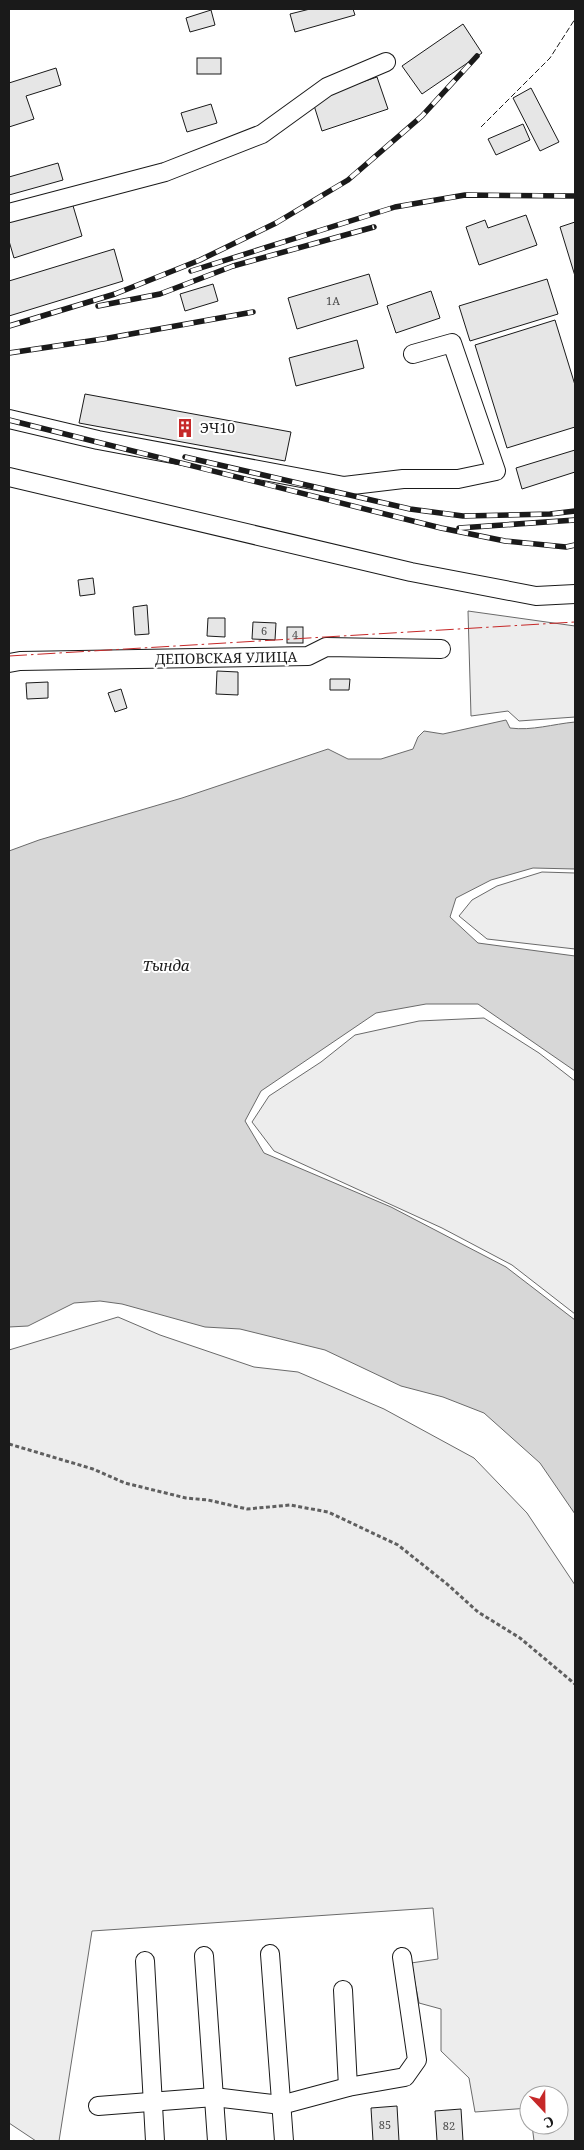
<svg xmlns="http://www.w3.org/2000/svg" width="584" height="2150" viewBox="0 0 584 2150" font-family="'Noto Serif',serif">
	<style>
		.built { fill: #ededed; stroke: #6a6a6a }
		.water { fill: #d7d7d7; stroke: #6a6a6a }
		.building { fill: #e6e6e6; stroke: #1a1a1a }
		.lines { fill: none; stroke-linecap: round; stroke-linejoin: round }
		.minor-casing { stroke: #1a1a1a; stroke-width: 20 }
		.path { stroke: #5f5f5f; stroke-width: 3; stroke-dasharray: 4 2.5; stroke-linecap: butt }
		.minor { stroke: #fff; stroke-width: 18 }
		.rail-casing { stroke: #1a1a1a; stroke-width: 5.5 }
		.rail { stroke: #fff; stroke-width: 4; stroke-dasharray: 11; stroke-linecap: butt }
		.fence { stroke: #1a1a1a; stroke-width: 1; stroke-dasharray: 6 2.5; stroke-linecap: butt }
		.power { stroke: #c62828; stroke-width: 1; stroke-dasharray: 18 4 2.5 4; stroke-linecap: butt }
		.labels { text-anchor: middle; stroke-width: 4; stroke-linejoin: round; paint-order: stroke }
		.number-label { font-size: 11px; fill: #4d4d4d }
		.poi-label { font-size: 14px; fill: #1a1a1a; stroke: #fff; text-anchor: start }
		.street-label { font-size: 14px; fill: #1a1a1a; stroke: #fff }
		.water-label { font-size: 15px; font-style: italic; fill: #1a1a1a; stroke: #fff }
	</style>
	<rect width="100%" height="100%" fill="#fff"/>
	<g class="built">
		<path d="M468,611L575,626V717L519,721L508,711L471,716Z"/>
		<path d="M542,872L575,873V949L487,939L459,916L472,900L497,886Z"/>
		<path d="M484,1018L539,1053L575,1081V1314L512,1265L442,1228L274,1151L252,1122L269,1096L321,1062L355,1035L419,1021Z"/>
		<path d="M118,1317L160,1335L254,1367L298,1372L384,1409L474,1458L527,1513L575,1585V2141H534L532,2125H559V2095H529V2108L475,2112L469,2078L441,2051V2009L419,2003L411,1963L438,1959L433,1908L92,1931L59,2141H36L9,2123V1350Z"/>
	</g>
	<path class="water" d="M506,720L510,728C532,731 553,724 575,722V869L533,868L491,880L456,898L450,917L478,943L575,956V1071L478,1004H426L376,1013L261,1091L245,1121L264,1153L391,1207L506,1267L575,1320V1514L540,1463L484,1413L443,1397L401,1386L325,1350L240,1329L205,1327L122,1304L100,1301L74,1303L28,1326L9,1327V851L39,840L182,798L328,749L348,759H381L413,749L418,737L424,731L443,734Z"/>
	<g class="building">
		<path d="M310,9H353L355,15L295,32L290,14Z"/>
		<path d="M211,10L215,25L190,32L186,18Z"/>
		<path d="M463,24L482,53L422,94L402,66Z"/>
		<rect x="197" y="58" width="24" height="16"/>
		<path d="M56,68L61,85L26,96L34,119L9,127V83Z"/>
		<path d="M377,77L388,109L322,131L312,99Z"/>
		<path d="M531,88L559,142L540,151L513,98Z"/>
		<path d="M211,104L217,123L187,132L181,113Z"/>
		<path d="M523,124L530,140L496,155L488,139Z"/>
		<path d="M58,163L63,180L9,195V177Z"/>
		<path d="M71,199L82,236L14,258L9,241V218Z"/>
		<path d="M526,215L537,245L479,265L466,227L485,220L488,228Z"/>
		<path d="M575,222V276L560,227Z"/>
		<path d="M114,249L123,281L9,316V281Z"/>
		<path d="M369,274L378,304L297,329L288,298Z"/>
		<path d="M547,279L558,314L470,341L459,306Z"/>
		<path d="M213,284L218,301L185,311L180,294Z"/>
		<path d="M431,291L440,318L396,333L387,306Z"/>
		<path d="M555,320L575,385V427L507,448L475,345Z"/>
		<path d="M357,340L364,368L296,386L289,358Z"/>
		<path d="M85,394L291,432L285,461L79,423Z"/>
		<path d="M575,450V472L522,489L516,468Z"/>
		<path d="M93,578L95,594L80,596L78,580Z"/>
		<path d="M147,605L149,634L135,635L133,607Z"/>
		<path d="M208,618H225V637L207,636Z"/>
		<path d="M253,622L276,623L275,640L252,639Z"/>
		<rect x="287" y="627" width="16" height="16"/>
		<path d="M217,671L238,672V695L216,694Z"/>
		<path d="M330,679H350L349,690H330Z"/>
		<path d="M48,682V698L27,699L26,683Z"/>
		<path d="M121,689L127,708L115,712L108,693Z"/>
		<path d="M397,2106L399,2141H373L371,2108Z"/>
		<path d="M461,2109L463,2141H437L435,2111Z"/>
	</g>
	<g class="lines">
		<g class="minor-casing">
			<g id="minor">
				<path d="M9,213L165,172L262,134L327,87L386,62"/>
				<path d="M9,419L98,440L344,486L403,479H458L496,471L452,343L413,354"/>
				<path d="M9,477L411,572L536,596L575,594"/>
				<path d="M9,663L20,661L308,656L326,647L441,649"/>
				<path d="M270,1954L284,2141"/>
				<path d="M204,1956L217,2141"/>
				<path d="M145,1961L155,2141"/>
				<path d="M343,1990L348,2087"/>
				<path d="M98,2106L214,2097L281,2105L348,2087L405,2077L417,2060L402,1957"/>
			</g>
		</g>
		<path class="path" d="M9,1444L93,1469L125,1483L186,1498L208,1500L247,1509L290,1505L328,1512L398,1545L447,1584L478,1612L520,1638L575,1684"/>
		<use href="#minor" class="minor"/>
		<g class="rail-casing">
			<g id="rail">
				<path d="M191,271L395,207L465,195L575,196"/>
				<path d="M98,306L160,294L233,266L374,227"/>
				<path d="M9,326L115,294L200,260L276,223L348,180L422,116L477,56"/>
				<path d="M9,353L103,339L253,312"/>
				<path d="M9,420L441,528L505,541L566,547L575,545"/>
				<path d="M185,457L410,509L463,516L550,514L575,511"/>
				<path d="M459,528L575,520"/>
			</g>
		</g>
		<use href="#rail" class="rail"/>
		<path class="fence" d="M481,127L550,58L575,19"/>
		<path class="power" d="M9,656L575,622"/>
	</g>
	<defs>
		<g id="building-bare" transform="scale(1.5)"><path d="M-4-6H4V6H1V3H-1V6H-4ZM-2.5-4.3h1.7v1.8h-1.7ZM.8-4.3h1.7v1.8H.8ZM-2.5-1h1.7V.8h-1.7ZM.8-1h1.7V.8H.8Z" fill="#c62828" stroke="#fff" stroke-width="2.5" paint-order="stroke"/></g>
	</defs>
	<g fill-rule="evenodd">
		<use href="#building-bare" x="185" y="428"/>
	</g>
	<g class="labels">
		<g class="number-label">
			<text x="333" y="305">1А</text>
			<text x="264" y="635">6</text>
			<text x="295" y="639">4</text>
			<text x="385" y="2129">85</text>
			<text x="449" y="2130">82</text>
		</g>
		<g class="poi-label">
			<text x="200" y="433">ЭЧ10</text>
		</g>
		<g class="street-label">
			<text transform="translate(226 658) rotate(-1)" y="5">ДЕПОВСКАЯ УЛИЦА</text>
		</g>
		<g class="water-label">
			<text x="166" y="971">Тында</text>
		</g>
	</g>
	<rect width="584" height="2150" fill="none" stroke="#1a1a1a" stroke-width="20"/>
	<g transform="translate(544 2110) rotate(158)"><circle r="24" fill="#ffffff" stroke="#a3a3a3"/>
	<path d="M0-4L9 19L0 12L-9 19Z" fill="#c62828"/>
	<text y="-8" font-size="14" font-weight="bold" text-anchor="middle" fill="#1a1a1a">С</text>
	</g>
</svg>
